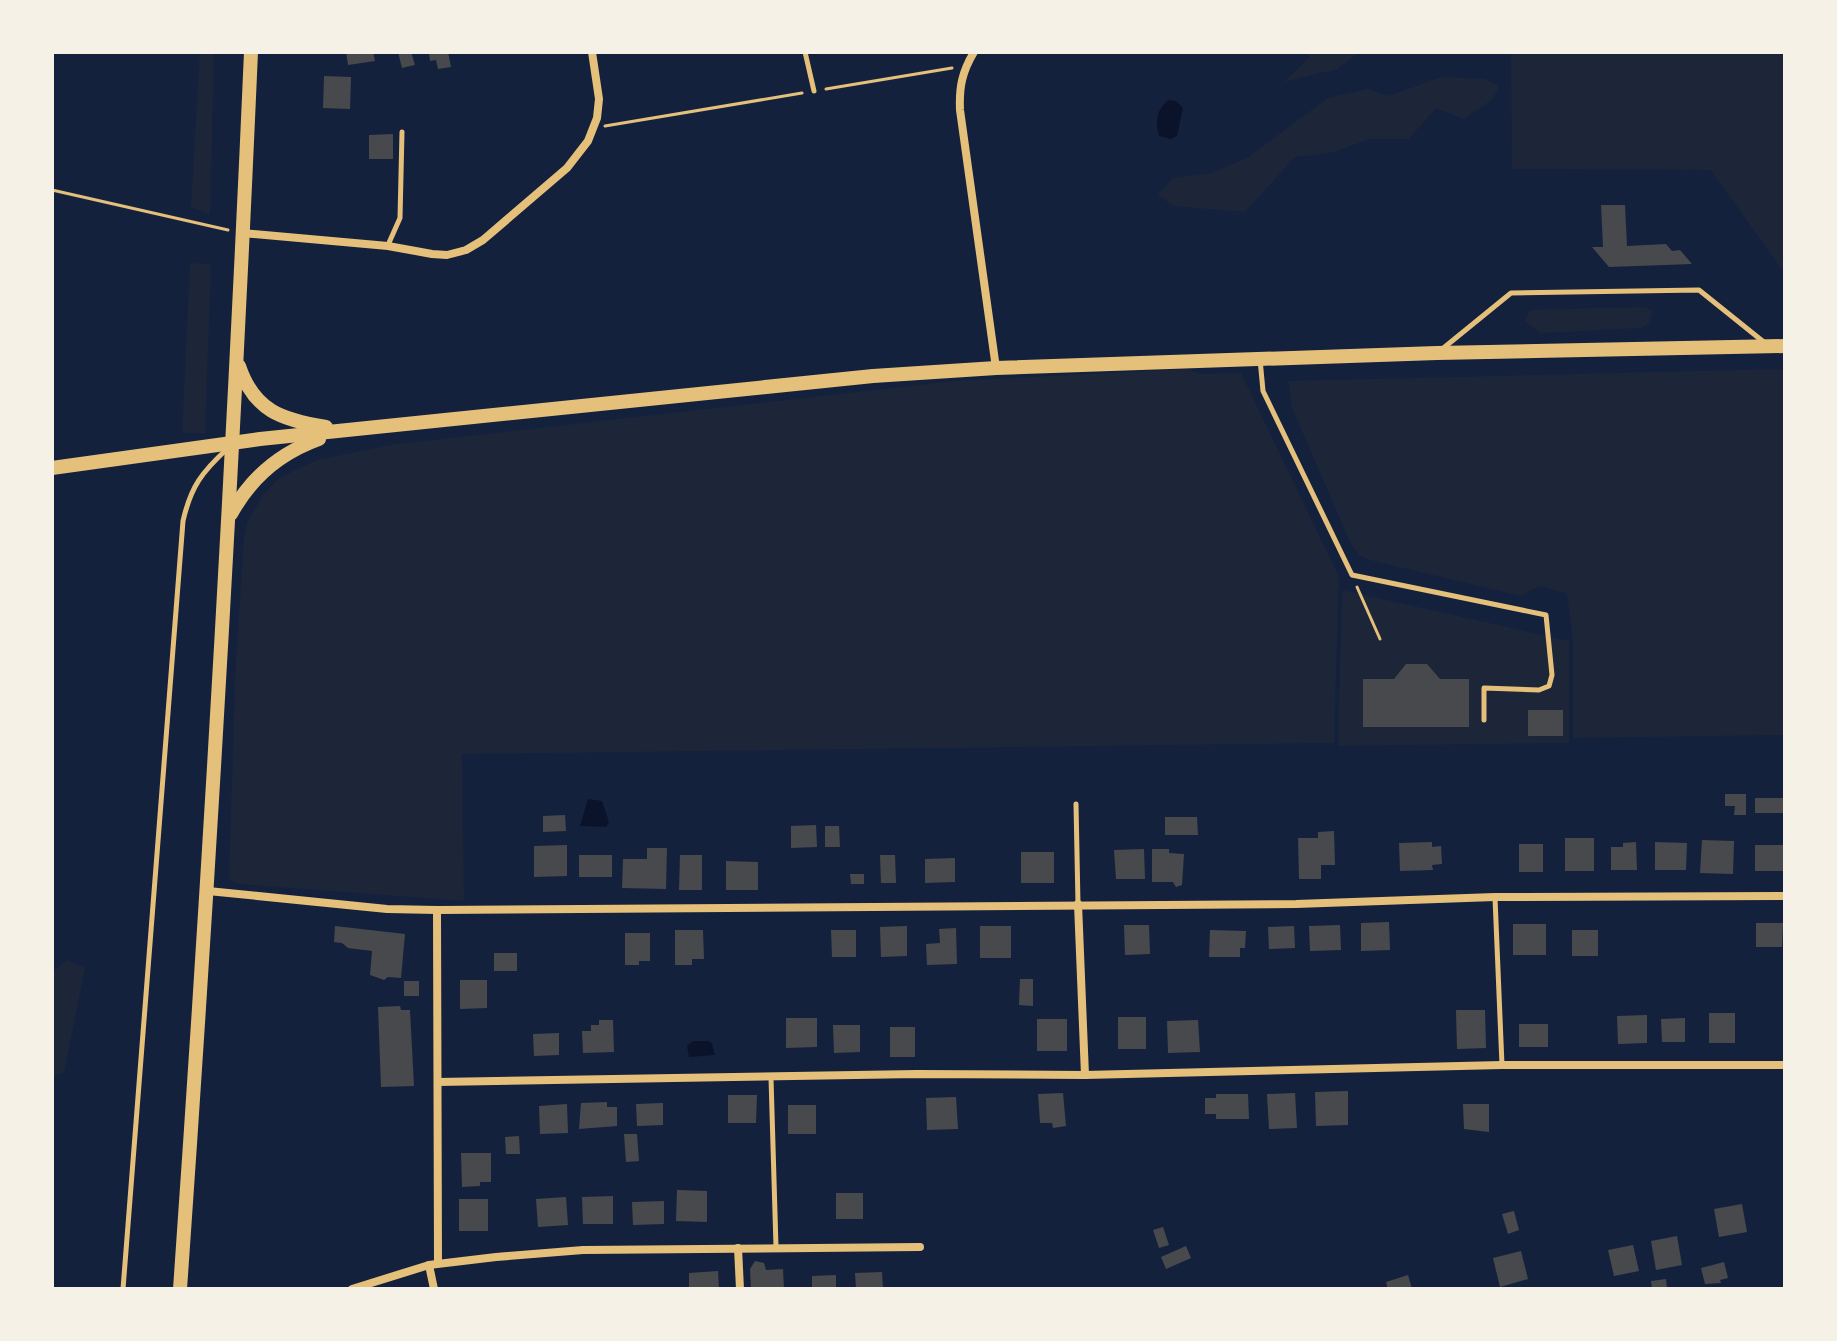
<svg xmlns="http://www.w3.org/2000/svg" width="1837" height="1341" viewBox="0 0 1837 1341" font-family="'PT Sans Narrow',sans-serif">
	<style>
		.green { fill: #1d2539 }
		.water { fill: #0b132b }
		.building { fill: #48494c }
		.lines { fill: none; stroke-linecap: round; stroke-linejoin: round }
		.path { stroke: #e5c07b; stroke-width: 3 }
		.service { stroke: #e5c07b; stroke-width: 5 }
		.minor { stroke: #e5c07b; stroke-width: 8 }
		.secondary { stroke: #e5c07b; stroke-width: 14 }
	</style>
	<rect width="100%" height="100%" fill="#14213d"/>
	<g class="green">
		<path d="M200,52H214L210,215L191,207Z"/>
		<path d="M1309,52H1360L1337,69L1284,82L1309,58Z"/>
		<path d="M1511,52H1785V274L1711,170L1512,169Z"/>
		<path d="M1441,77L1485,79L1499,86L1493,99L1464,119L1436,108L1409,139H1369L1335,152L1295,157L1245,212L1173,206L1158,194L1173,178L1211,173L1247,158L1328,98L1368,89L1389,96Z"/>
		<path d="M190,263L211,264L205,433H182Z"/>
		<path d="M1645,307L1652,311C1651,320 1649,325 1641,328L1540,333L1525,321L1530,310Z"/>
		<path d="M1187,369L1200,374L1241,373L1339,577L1334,743L462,754L464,901L238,884L229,879L235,678L244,536L248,520L264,494L277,480L293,471L317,460L397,444L954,381Z"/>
		<path d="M1785,369V735L1573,738V641L1567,593L1539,586L1521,596L1370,560L1359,555L1350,542L1292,408L1288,381Z"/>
		<path d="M1342,590L1569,641V743L1338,746Z"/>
		<path d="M67,960L85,968L64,1073L52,1076V972Z"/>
	</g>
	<g class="water">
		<path d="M1168,100L1176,101L1183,108L1177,136L1171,139L1159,136C1155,119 1156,112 1168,100Z"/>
		<path d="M588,799L602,801L609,822L606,827L580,826Z"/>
		<path d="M693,1041H708L712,1043L715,1055L689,1057L687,1046Z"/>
	</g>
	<g class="building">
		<path d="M346,52H373L375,61L348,65Z"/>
		<path d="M398,52H411L415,65L402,68Z"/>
		<path d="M429,52H448L451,67L438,69L436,60L430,61Z"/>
		<path d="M324,76L351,77L350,109L323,108Z"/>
		<path d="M393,134V159H369V135Z"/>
		<path d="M1601,205H1625L1627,246L1666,244L1672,251L1680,250L1692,264L1609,267L1592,247H1603Z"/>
		<path d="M1406,664H1427L1440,679H1469V727H1363V679H1394Z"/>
		<rect x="1528" y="710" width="35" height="26"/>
		<path d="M1725,794H1746V815H1734L1735,806H1725Z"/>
		<rect x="1755" y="798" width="30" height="15"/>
		<path d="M565,815L566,831L543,832V816Z"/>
		<path d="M1165,817H1197L1198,835H1165Z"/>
		<path d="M816,825L817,847L791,848V826Z"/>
		<path d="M825,826H839L840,847H825Z"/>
		<path d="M1334,831L1335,865H1321V879H1299L1298,838H1318V832Z"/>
		<rect x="1565" y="838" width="29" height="33"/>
		<path d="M1702,840L1734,841L1733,874L1700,873Z"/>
		<path d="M1432,842V847L1441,846L1442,864L1432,865L1433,870L1400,871L1399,843Z"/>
		<path d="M1636,842L1637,870H1611V847H1623V843Z"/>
		<path d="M1655,842L1687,843L1686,870H1655Z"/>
		<rect x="1519" y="844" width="24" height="28"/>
		<path d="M567,845V876L534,877V846Z"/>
		<rect x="1755" y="845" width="30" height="26"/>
		<path d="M647,848H667L666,889L622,888L623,859H647Z"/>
		<path d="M1144,849L1145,879H1116L1114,850Z"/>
		<path d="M1152,849H1169V853L1184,854L1182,885L1176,887L1173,882H1152Z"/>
		<rect x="1021" y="852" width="33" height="31"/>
		<rect x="579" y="855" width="33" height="22"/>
		<path d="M680,855H702V890H679Z"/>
		<path d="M880,855H895L896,883H881Z"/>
		<path d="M955,858V882L925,883V859Z"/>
		<path d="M726,861L758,862V890H726Z"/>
		<path d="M850,874H864V884H851Z"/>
		<path d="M1389,922L1390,950L1361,951V923Z"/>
		<path d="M1756,923H1783L1782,947H1756Z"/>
		<rect x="1513" y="924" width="33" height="31"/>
		<path d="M1124,925H1149L1150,954L1125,955Z"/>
		<path d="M1340,925L1341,950L1310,951L1309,926Z"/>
		<path d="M335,926L405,934L401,978L388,977L384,980L370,975L372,951L348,948L342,943L334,942Z"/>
		<path d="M907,926V956L881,957L880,927Z"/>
		<rect x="980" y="926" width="31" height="32"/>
		<path d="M1294,926L1295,948L1269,949L1268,927Z"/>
		<path d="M956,928L957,964L927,965L926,944L940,943L939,929Z"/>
		<path d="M675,930H703L704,959H692V965H675Z"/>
		<path d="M831,930H856V957H832Z"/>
		<path d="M1210,930L1246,931L1245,948H1240V957H1209Z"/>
		<rect x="1572" y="930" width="26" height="26"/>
		<path d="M625,933H650V961H639V965H625Z"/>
		<rect x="494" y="953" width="23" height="18"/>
		<path d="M1020,979H1033V1006L1019,1005Z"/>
		<path d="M460,980H487V1008L460,1009Z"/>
		<rect x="404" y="981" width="15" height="15"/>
		<path d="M400,1006L401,1010H410L414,1086L381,1087L378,1007Z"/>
		<path d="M1456,1010H1485L1486,1048L1457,1049Z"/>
		<rect x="1709" y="1013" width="26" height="30"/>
		<path d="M1647,1015V1043L1618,1044L1617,1016Z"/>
		<rect x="1118" y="1017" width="28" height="32"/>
		<path d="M786,1018H817V1047L786,1048Z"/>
		<path d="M1685,1018V1042H1662L1661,1019Z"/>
		<rect x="1037" y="1019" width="30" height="32"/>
		<path d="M599,1020H613L614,1052L583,1053L582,1031H591V1025H599Z"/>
		<path d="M1198,1020L1200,1052L1168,1053L1167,1021Z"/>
		<rect x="1519" y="1024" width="29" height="23"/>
		<path d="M833,1025H860V1052L834,1053Z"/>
		<rect x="890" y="1027" width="25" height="30"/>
		<path d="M559,1033V1055L534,1056L533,1034Z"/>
		<path d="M1348,1091V1125L1316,1126L1315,1092Z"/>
		<path d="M1063,1093L1066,1126L1053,1128L1052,1123H1040L1038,1094Z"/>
		<path d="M1295,1093L1297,1128L1269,1129L1267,1094Z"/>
		<path d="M1216,1094H1248L1249,1119H1216V1114H1205V1098H1216Z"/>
		<path d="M728,1095H757L756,1123H728Z"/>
		<path d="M956,1097L958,1129L927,1130L926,1098Z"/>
		<path d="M607,1102V1107H617V1126L579,1129L581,1103Z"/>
		<path d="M663,1103V1125L637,1126L636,1104Z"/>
		<path d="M567,1104L568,1133L540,1134L539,1106Z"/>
		<path d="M1463,1104H1489V1132L1464,1129Z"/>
		<rect x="788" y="1105" width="28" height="29"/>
		<path d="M624,1134H637L639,1161L626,1162Z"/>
		<path d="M519,1136L520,1154H506L505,1137Z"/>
		<path d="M461,1153H491V1182H480V1186L462,1187Z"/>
		<path d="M677,1190L707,1191V1222L676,1221Z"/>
		<rect x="836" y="1193" width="27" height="26"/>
		<path d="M613,1196V1224H583L582,1197Z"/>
		<path d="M566,1197L568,1225L538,1227L536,1199Z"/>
		<rect x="459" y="1199" width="29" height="32"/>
		<path d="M664,1201V1224L633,1225L632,1202Z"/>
		<path d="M1742,1204L1747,1232L1719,1237L1714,1209Z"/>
		<path d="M1514,1211L1519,1230L1508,1234L1502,1214Z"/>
		<path d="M1163,1227L1169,1245L1159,1248L1153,1230Z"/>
		<path d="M1677,1236L1682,1265L1656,1270L1651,1241Z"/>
		<path d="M1633,1245L1639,1271L1614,1276L1608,1250Z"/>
		<path d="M1186,1246L1191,1258L1166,1269L1161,1257Z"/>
		<path d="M1521,1251L1528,1279L1500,1287L1493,1258Z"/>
		<path d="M755,1261L764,1263L766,1270L783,1269L784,1289H751L750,1269Z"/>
		<path d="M1724,1262L1728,1278L1720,1280L1721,1283L1705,1284L1701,1268Z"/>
		<path d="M718,1271L719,1289H689V1273Z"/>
		<path d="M882,1272L883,1289H856L855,1273Z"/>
		<path d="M836,1275V1289H812V1276Z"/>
		<path d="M1408,1275L1412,1289H1388L1386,1282Z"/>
		<path d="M1666,1279L1667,1289H1652L1651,1281Z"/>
	</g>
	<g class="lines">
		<g class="path">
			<path d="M826,89L952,68"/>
			<path d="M605,126L802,93"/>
			<path d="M52,190L228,230"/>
			<path d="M1357,587L1380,639"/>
		</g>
		<g class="service">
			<path d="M805,52L814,91"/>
			<path d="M388,245L400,218L402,132"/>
			<path d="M1441,350L1511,293L1699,290L1765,343"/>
			<path d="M1260,359L1263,391L1352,575L1546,615L1552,675L1549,686L1539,690L1484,688V720"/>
			<path d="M1076,804L1078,904"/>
			<path d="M1495,898L1502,1065"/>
			<path d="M771,1078L776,1247"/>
			<path d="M123,1289L183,521C191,486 202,472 228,448"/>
		</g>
		<g class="minor">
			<path d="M974,52C962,72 959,87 960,110L996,368"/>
			<path d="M242,233L388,246L432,254L447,255L466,250L483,240L567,168L588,141L597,118L599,99L592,52"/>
			<path d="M208,891L387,909L437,910L1296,904L1495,897L1785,896"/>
			<path d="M1078,904L1085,1075"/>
			<path d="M437,910L438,1263"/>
			<path d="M438,1082L917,1074L1085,1075L1502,1065H1785"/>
			<path d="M738,1248L740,1289"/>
			<path d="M429,1265L434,1289"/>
			<path d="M352,1289L429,1265L496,1257L583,1250L920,1247"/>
		</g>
		<g class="secondary">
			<path d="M239,366C254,411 282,420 326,427"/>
			<path d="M52,468L260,439L873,376L996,368L1437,353L1785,346"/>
			<path d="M231,514C251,477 280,453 319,439"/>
			<path d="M180,1289C209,877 233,465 251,52"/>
		</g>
	</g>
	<rect width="1837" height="1341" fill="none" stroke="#f6f1e7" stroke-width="108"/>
</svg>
